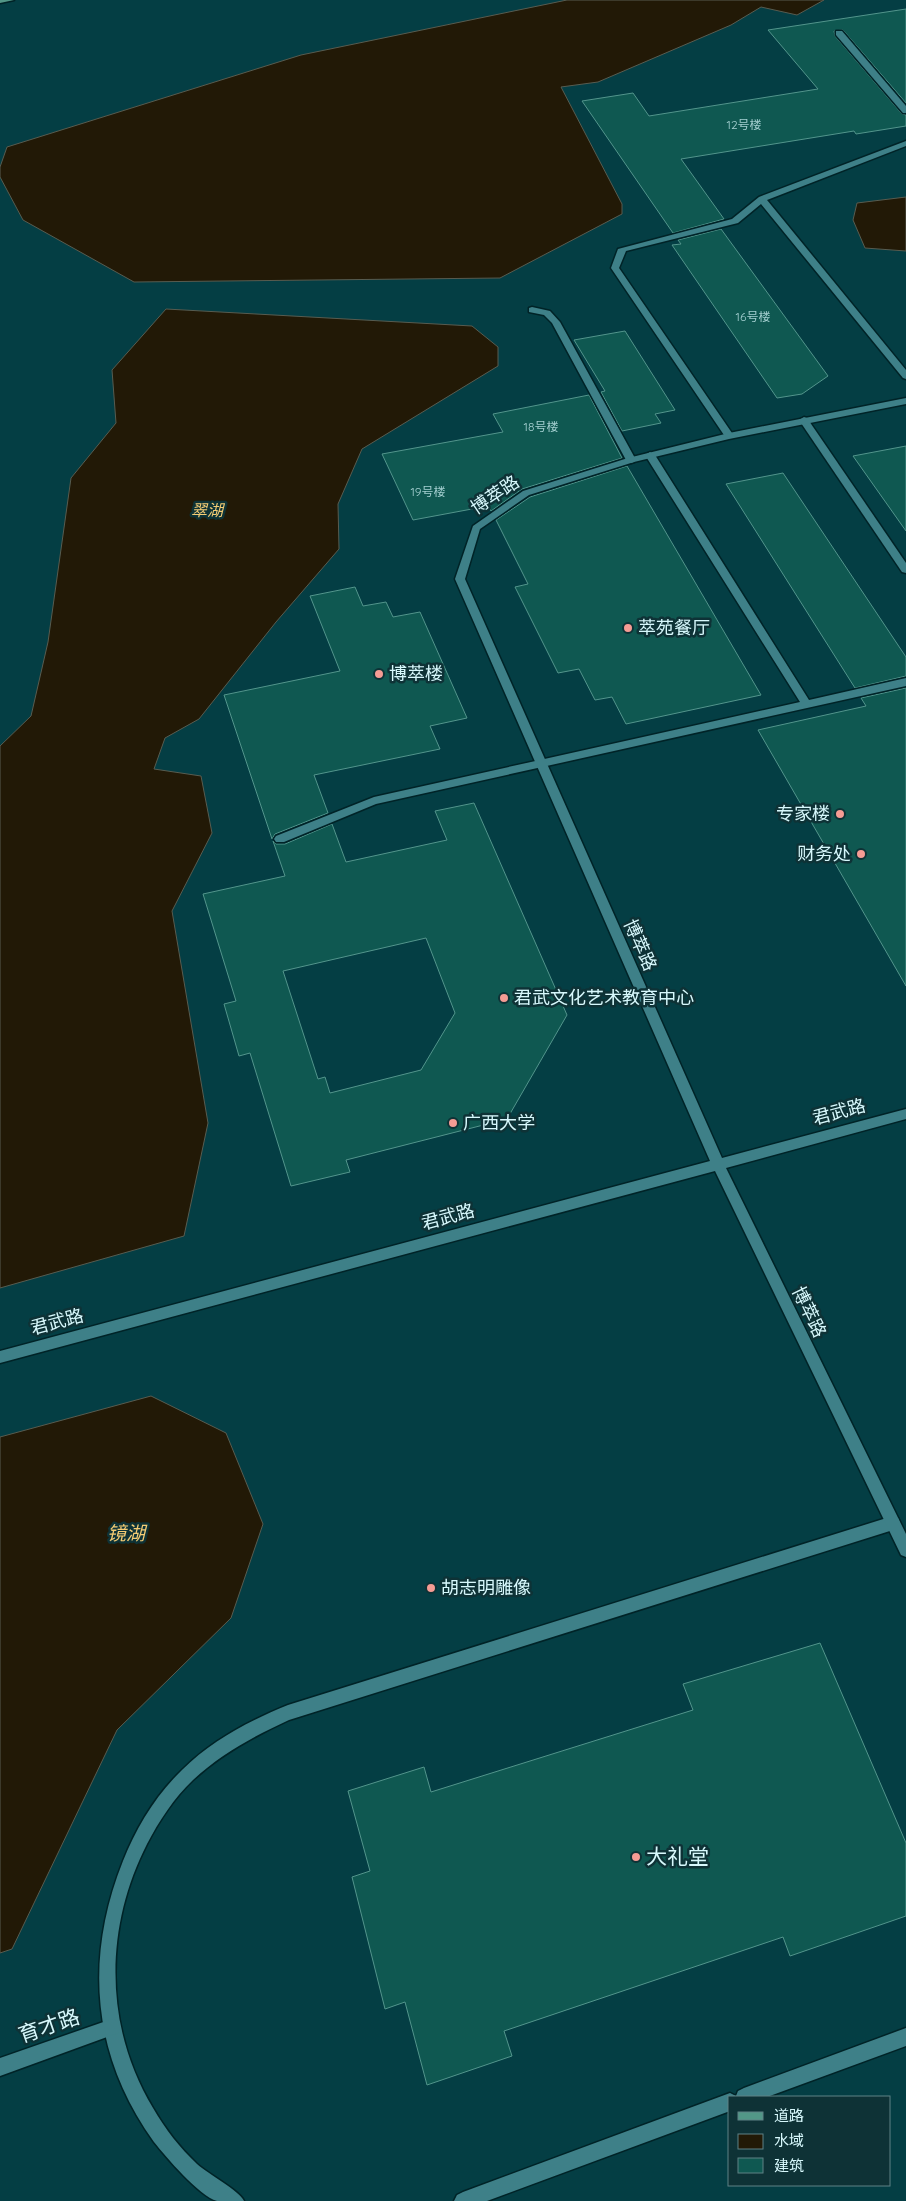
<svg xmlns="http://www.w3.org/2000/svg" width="906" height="2201" viewBox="0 0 906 2201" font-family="Quicksand,'Noto Sans SC',sans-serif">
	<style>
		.water { fill: #221906; stroke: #585c50 }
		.building { fill: #0f5851; stroke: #53958c; fill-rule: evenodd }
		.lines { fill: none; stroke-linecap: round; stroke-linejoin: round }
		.lane-casing { stroke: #002327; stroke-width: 3 }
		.street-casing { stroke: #002327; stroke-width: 3 }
		.secondary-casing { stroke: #002327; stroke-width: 3 }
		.lane { fill: #3e8088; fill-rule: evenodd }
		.street { fill: #3e8088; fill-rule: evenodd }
		.secondary { fill: #529787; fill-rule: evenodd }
		.poi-dot { fill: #f59c94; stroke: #0e3236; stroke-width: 2 }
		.labels { text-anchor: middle; stroke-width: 5; stroke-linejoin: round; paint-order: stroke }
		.far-number-label { font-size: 12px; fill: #a5d0d1 }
		.far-water-label { font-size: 16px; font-style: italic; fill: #f4cc74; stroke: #0e3236 }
		.street-label { font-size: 18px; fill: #d7f8fc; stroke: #0e3236 }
		.poi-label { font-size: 18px; fill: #d7f8fc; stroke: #0e3236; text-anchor: start }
		.water-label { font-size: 19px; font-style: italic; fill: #f4cc74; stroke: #0e3236 }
		.near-poi-label { font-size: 21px; fill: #d7f8fc; stroke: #0e3236; text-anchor: start }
		.near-street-label { font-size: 21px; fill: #d7f8fc; stroke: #0e3236 }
	</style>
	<rect width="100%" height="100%" fill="#043e44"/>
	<g class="water">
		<path d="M567,0H824L797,15L761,7L731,25L598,82L561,87L622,204V214L500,278L134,282L23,220L0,177V167L7,147L301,55Z"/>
		<path d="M906,197V251L865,248L853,220L857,203Z"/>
		<path d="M166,309L472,326L498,347V366L362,449L338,504L339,549L276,622L199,719L165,738L154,769L201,776L212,833L172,911L208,1123L184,1236L0,1288V746L31,716L48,642L71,478L116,423L112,370Z"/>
		<path d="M151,1396L226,1433L263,1524L231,1618L117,1730L12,1949L0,1953V1437Z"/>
	</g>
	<g class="building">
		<path d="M906,9V103L843,30L834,31L835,36L902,114L906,115V126L856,134L854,131L681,159L724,219L673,233L582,101L633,93L649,116L818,89L768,30Z"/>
		<path d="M721,229L828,376L802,394L777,398L672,245L681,244L678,240Z"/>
		<path d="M625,331L675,410L655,414L661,423L622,431L601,392L605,391L574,340Z"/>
		<path d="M589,395L622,458L522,489L491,511L488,506L413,520L382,454L503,432L493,414Z"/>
		<path d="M906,446V531L853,456Z"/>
		<path d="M627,466L761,695L626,724L612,697L595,700L579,669L558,673L515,587L528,584L496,520L530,497Z"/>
		<path d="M783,473L906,657V676L855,688L726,484Z"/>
		<path d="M355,587L363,606L386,602L393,617L420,612L467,718L430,726L440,749L314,775L328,813L275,834L272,839L224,695L340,671L310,596Z"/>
		<path d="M906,688V986L758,730L866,706L861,698Z"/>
		<path d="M474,803L567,1015L507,1119L346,1160L350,1172L291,1186L250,1053L239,1056L224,1004L236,1001L203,894L285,876L273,841L276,844H285L332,824L346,862L447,840L435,811ZM426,938L455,1013L421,1070L330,1093L325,1077L318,1079L283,971Z"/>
		<path d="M820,1643L906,1843V1916L790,1956L783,1937L504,2031L512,2056L427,2085L405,2002L385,2009L352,1877L370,1871L348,1791L424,1767L431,1792L693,1710L683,1684Z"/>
	</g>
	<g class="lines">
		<g class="lane-casing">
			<g id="lane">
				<path d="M836,31H842L906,106V113H903L836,35Z"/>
				<path d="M906,141V146L767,200L906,370V379L903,378L761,204L738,223L626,251L619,268L734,436L732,438H726L611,268L618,249L732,219L759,197Z"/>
				<path d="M532,307L550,311L560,322L636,460L634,462L631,463L626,460L552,323L544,315L529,312V308Z"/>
				<path d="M804,417L807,418L906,563V573L902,572L799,420Z"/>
				<path d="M650,452L655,455L809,700L906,678V686L376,804L284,842H276L274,839L276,836L374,797L800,702L645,455Z"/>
				<path d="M893,1516L898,1518L900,1523L898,1528L893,1530L289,1720C254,1736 221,1754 193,1780C174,1798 159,1821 147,1844C104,1928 104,2027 153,2108C165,2129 180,2148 197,2164C208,2174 240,2191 244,2201C236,2201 225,2201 217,2201C199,2196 166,2157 154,2142C92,2056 84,1959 123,1861C136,1828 156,1795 182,1770C212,1740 249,1721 288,1705Z"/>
				<path d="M906,2028V2046L767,2097H730V2111L487,2201H454L457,2195L463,2192L730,2093L736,2096L738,2091L744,2088Z"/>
			</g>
		</g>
		<g class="street-casing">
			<g id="street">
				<path d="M906,398V404L729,439L634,462L529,495L480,529L465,579L722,1158L906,1109V1119L726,1168L906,1534V1557L901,1555L715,1171L0,1363V1351L710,1161L455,579L473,526L523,491L628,458L729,433Z"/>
				<path d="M112,2019L118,2021L120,2027L118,2033L0,2076V2058Z"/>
			</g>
		</g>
		<g class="secondary-casing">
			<path id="secondary" d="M0,0H14L0,3Z"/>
		</g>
		<use href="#lane" class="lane"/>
		<use href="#street" class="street"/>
		<use href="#secondary" class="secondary"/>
	</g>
	<g class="poi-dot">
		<circle cx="628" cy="628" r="5"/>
		<circle cx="379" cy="674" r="5"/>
		<circle cx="840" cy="814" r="5"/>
		<circle cx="861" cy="854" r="5"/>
		<circle cx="504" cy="998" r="5"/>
		<circle cx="453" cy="1123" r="5"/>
		<circle cx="431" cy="1588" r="5"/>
		<circle cx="636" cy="1857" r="5"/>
	</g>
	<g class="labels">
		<g class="far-number-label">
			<text x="744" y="129">12号楼</text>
			<text x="753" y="321">16号楼</text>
			<text x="541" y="431">18号楼</text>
			<text x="428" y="496">19号楼</text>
		</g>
		<g class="far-water-label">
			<text x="207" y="516">翠湖</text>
		</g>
		<g class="street-label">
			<text transform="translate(495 495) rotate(-34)" y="6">博萃路</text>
			<text transform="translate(640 945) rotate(66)" y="6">博萃路</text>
			<text transform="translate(839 1112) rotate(-15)" y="6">君武路</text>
			<text transform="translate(448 1217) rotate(-15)" y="6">君武路</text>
			<text transform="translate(809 1312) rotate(64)" y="6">博萃路</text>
			<text transform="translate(57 1322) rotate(-15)" y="6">君武路</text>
		</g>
		<g class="poi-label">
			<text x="638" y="634">萃苑餐厅</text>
			<text x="389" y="680">博萃楼</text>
			<text x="830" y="820" text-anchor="end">专家楼</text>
			<text x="851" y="860" text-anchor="end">财务处</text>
			<text x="514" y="1004">君武文化艺术教育中心</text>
			<text x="463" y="1129">广西大学</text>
			<text x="441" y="1594">胡志明雕像</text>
		</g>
		<g class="water-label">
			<text x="126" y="1540">镜湖</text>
		</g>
		<g class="near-poi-label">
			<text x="646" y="1864">大礼堂</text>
		</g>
		<g class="near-street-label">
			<text transform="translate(49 2026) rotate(-19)" y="7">育才路</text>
		</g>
	</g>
	<rect x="728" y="2096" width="162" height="90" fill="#0e3236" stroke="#5e8185"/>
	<rect x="738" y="2112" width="25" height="8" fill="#529787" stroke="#5e8185"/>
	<text x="774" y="2121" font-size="15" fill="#d7f8fc">道路</text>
	<rect x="738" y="2134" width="25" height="15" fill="#221906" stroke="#5e8185"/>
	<text x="774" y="2146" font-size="15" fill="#d7f8fc">水域</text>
	<rect x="738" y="2158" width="25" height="15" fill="#0f5851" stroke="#5e8185"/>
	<text x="774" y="2171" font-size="15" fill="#d7f8fc">建筑</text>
</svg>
